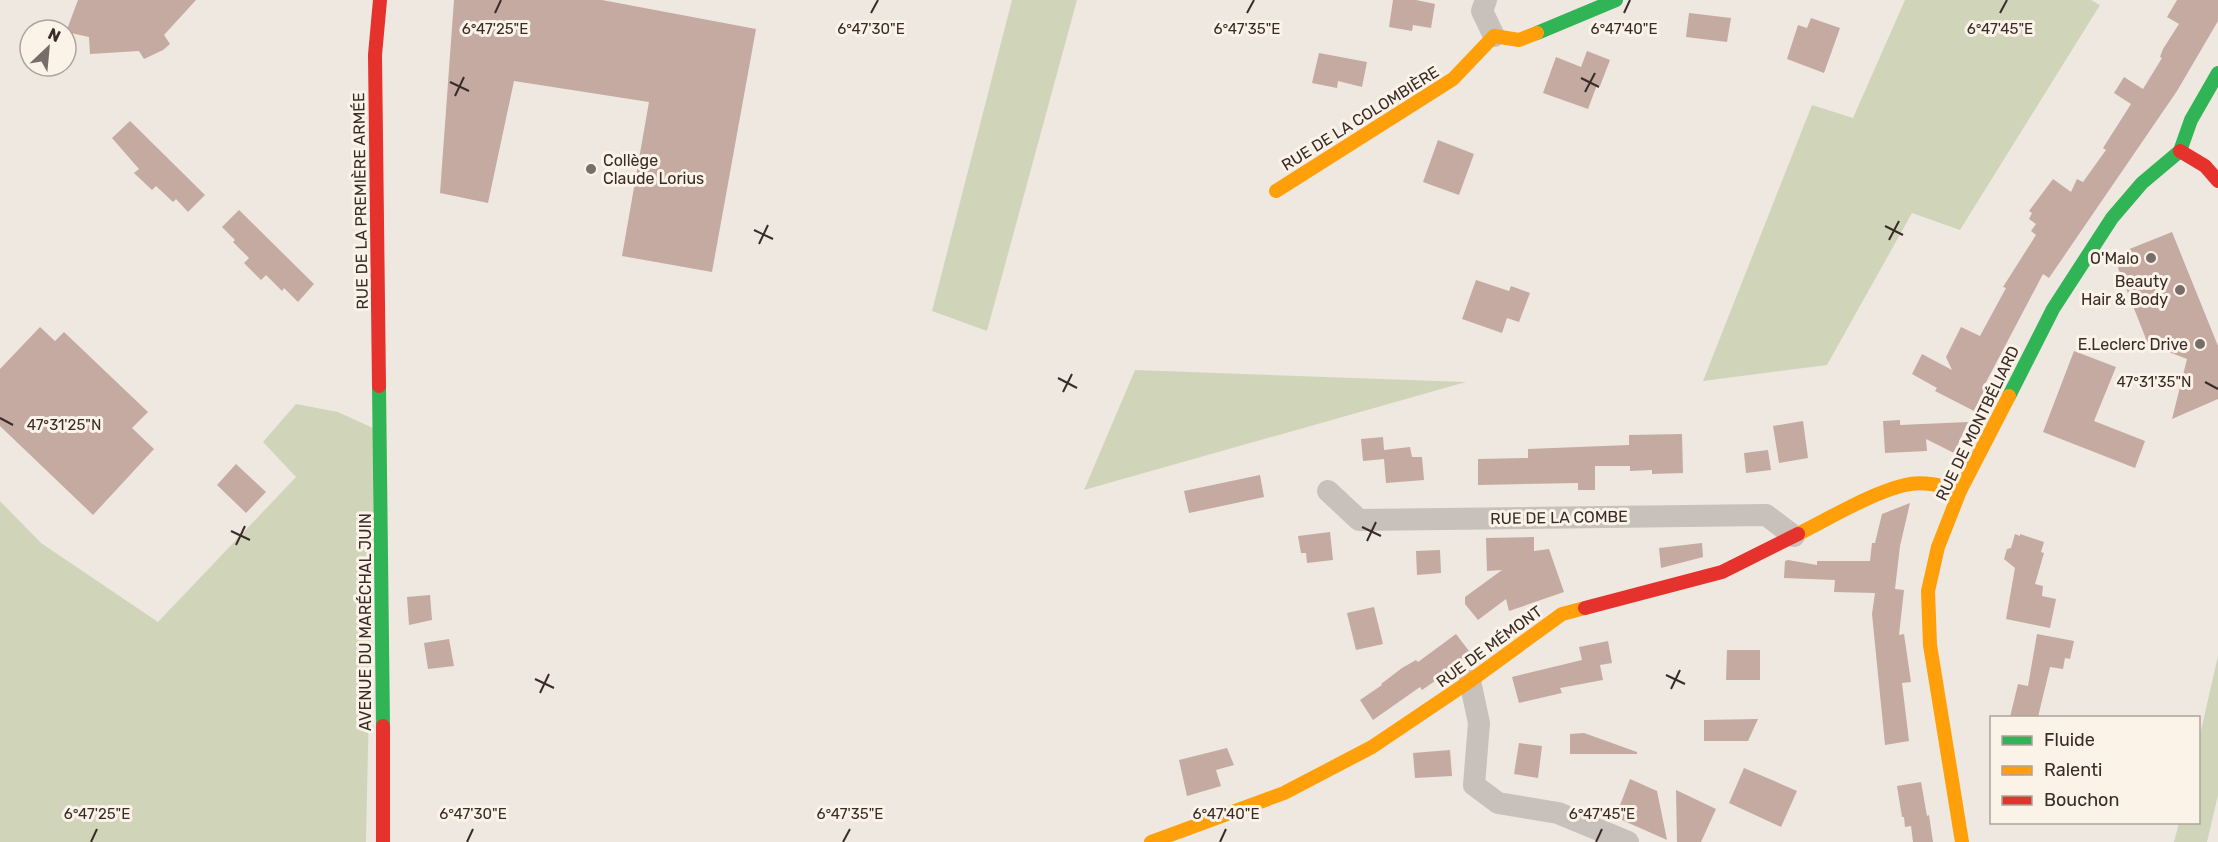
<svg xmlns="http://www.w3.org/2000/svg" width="2218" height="842" viewBox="0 0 2218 842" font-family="Rubik,sans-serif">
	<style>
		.green { fill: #d0d5ba }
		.building { fill: #c4aaa1 }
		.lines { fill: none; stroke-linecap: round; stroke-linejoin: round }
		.street { stroke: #c8c0ba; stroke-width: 22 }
		.fast { stroke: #30b455; stroke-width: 14 }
		.slow { stroke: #ff9f0a; stroke-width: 14 }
		.jam { stroke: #e5322d; stroke-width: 14 }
		.ticks { fill: none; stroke: #392c28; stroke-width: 2 }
		.poi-dot { fill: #786e69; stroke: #fbf2e8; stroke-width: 2 }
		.labels { text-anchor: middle; stroke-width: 6; stroke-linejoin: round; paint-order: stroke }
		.street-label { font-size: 16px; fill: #392c28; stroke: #fbf2e8 }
		.poi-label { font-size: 16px; fill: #392c28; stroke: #fbf2e8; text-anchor: end }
		.ticks-label { font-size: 15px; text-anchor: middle; fill: #392c28; stroke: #fbf2e8; stroke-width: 6; stroke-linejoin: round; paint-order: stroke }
	</style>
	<rect width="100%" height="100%" fill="#eee8e1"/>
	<g class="green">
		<path d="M1012,0H1077L987,331L932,311Z"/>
		<path d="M1905,0H2091L2100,5L1960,230L1912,213L1827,365L1703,381L1812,105L1853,118Z"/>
		<path d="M1135,370L1466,382L1084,490Z"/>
		<path d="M296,404L338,412L375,429L366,842H0V501L41,543L158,622L296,477L263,442Z"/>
		<path d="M2218,656V795L2207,842H2174L2179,823L2198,822L2199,739Z"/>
	</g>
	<g class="building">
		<path d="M78,0H196L164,35L170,44L163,50L144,59L139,51L90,54L89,37L66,32Z"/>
		<path d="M454,0H602L756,29L712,272L622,256L649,102L514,81L488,203L440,193Z"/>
		<path d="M1393,0H1416L1435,4L1431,28L1413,25L1412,31L1389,27Z"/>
		<path d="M2177,0H2218V21L2177,91L2049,278L2043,274L1984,386L1986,387L1974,411L1935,391L1937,388L1912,374L1922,354L1952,370L1946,357L1961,327L1980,336L2006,288L2003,287L2036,235L2031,231L2036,224L2029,219L2032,213L2029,211L2053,179L2071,192L2077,179L2083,182L2106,150L2103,148L2131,104L2114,93L2124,77L2143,89L2162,58L2160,57L2163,49L2179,24L2167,17Z"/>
		<path d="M1689,13L1731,18L1727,42L1686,37Z"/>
		<path d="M1811,18L1840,28L1824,73L1787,59L1798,25L1807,28Z"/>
		<path d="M1587,51L1610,60L1600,86L1597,85L1588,109L1543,93L1556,57L1581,67Z"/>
		<path d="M1319,53L1367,62L1362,87L1338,81L1337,88L1312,83Z"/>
		<path d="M130,121L205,195L188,212L176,199L173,202L156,186L152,190L134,173L139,169L112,138Z"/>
		<path d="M1438,140L1474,154L1459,195L1423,182Z"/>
		<path d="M239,210L314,284L298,302L284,288L282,291L266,275L261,280L244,263L249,258L233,242L235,240L222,227Z"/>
		<path d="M2172,232L2218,346V399L2172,419L2187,359L2148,344L2118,268L2127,250Z"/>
		<path d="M1476,280L1509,291L1511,286L1530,293L1519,322L1507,318L1502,333L1462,319Z"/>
		<path d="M40,327L55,341L64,332L148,412L132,428L154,449L93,515L0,426V369Z"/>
		<path d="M2074,351L2116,367L2094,421L2145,441L2135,468L2043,432Z"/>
		<path d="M1900,420V425L1968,422L1954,453L1926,439L1927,451L1885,453L1883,421Z"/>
		<path d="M1803,421L1808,458L1779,463L1773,426Z"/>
		<path d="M1682,434L1683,473L1652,474V470L1630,471V466H1595V490H1578V483L1478,485V459L1528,458V449L1629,445V435Z"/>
		<path d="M1383,437L1384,450L1410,447L1412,457H1422L1424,480L1386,483L1384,459L1363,461L1361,439Z"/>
		<path d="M1768,450L1771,470L1746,473L1744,453Z"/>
		<path d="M236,464L266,492L246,513L217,485Z"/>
		<path d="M1260,475L1264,497L1189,513L1184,491Z"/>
		<path d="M1910,503L1900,546L1895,589L1904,590L1899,635L1904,634L1911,682L1902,683L1909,741L1885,745L1872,614L1875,593L1834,592L1835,580L1784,578L1785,561L1788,560L1817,565V561H1870L1872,543H1875L1882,514Z"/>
		<path d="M1330,532L1333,560L1307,563L1306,553H1301L1298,536Z"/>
		<path d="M2015,534L2020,536V534L2044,542L2041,552L2044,553L2035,584L2043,586L2042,596L2056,599L2050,628L2006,619L2015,568L2004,559L2007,549L2011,548Z"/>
		<path d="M1534,537V551L1549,549L1564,592L1509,611L1506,599L1478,620L1465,604V597L1502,570L1487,571L1486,538Z"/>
		<path d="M1702,543L1703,557L1661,568L1659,548Z"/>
		<path d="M1440,550L1441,573L1417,575L1416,551Z"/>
		<path d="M430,595L432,620L409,625L407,597Z"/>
		<path d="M1374,607L1383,644L1356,650L1347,613Z"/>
		<path d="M1456,634L1472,655L1422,690L1420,687L1373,720L1360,700L1382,685L1381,684L1402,668L1416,660L1418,662Z"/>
		<path d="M2037,634L2074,641L2070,659L2065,658L2063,669L2050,667L2038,717H2010L2018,684L2028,686Z"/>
		<path d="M449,639L454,666L428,669L424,643Z"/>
		<path d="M1608,641L1612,663L1600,665L1603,680L1560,688L1562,693L1519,703L1512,677L1582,660L1579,647Z"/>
		<path d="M1727,650H1760V680H1726Z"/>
		<path d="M1758,719L1748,741H1704V720Z"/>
		<path d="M1584,733L1637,752V754H1570V734Z"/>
		<path d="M1519,743L1542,746L1538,778L1514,774Z"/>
		<path d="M1227,748L1234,765L1216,770L1221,786L1187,796L1179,760Z"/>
		<path d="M1450,750L1452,776L1415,778L1413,753Z"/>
		<path d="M1744,768L1797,791L1781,827L1729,803Z"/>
		<path d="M1630,779L1657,791L1667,840L1622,820L1623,815L1617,813Z"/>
		<path d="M1921,782L1927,816L1929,815L1933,842H1913L1911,826L1905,827L1904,817H1902L1897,786Z"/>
		<path d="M1676,790L1716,809L1701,842H1677Z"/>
	</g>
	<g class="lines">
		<g class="street">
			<path d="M1486,0L1482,11L1494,36"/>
			<path d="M1328,491L1359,520L1766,515L1794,536"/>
			<path d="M1470,681L1479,723L1474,785L1498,803L1558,813L1628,842"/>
		</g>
		<g class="fast">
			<path d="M1537,33L1616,0"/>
			<path d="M379,386L383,726"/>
			<path d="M2009,396L2053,309L2112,218L2142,183L2180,151L2191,120L2218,73"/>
		</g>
		<g class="slow">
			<path d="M1276,191L1453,79L1494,36L1519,40L1537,33"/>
			<path d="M1798,534C1830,518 1871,493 1905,485C1922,480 1943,486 1960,491"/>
			<path d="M1151,842L1284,793L1372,747L1470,681L1562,614L1585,608"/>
			<path d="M1962,842L1930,645L1928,591L1938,547L1960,491L2009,396"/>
		</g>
		<g class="jam">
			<path d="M2180,151L2205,166L2218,181"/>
			<path d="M379,386L375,55L380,0"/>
			<path d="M1585,608L1722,572L1798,534"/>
			<path d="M383,726V842"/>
		</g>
	</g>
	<path class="ticks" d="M495,13L501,0M871,13L878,0M1247,13L1254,0M1624,13L1630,0M2000,13L2007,0M1581,78L1599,87M450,82L469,91M1585,92L1595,73M455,96L464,77M1885,226L1903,235M754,230L773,239M1889,240L1899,221M759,244L768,225M1058,378L1077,388M2205,382L2218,389M1063,392L1072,374M0,418L13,425M1362,527L1381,536M231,531L250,540M1367,541L1376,522M236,545L245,526M1666,675L1685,684M535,679L554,688M1671,689L1680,670M540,693L549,674M91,842L97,829M467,842L473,829M843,842L850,829M1220,842L1226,829M1596,842L1602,829"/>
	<g class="poi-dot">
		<circle cx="591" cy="169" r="6"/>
		<circle cx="2151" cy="258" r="6"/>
		<circle cx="2180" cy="290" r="6"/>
		<circle cx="2200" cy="344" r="6"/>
	</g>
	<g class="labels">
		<g class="street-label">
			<text transform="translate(1360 118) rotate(-32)" y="6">RUE DE LA COLOMBIÈRE</text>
			<text transform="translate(360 201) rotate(-91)" y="6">RUE DE LA PREMIÈRE ARMÉE</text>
			<text transform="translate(1977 423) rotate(-64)" y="6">RUE DE MONTBÉLIARD</text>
			<text transform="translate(1559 517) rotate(-1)" y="6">RUE DE LA COMBE</text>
			<text transform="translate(365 622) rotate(-90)" y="6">AVENUE DU MARÉCHAL JUIN</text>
			<text transform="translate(1489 646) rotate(-36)" y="6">RUE DE MÉMONT</text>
		</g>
		<g class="poi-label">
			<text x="603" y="166" text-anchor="start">Collège<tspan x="603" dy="18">Claude Lorius</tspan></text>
			<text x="2139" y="264">O'Malo</text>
			<text x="2168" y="287">Beauty<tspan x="2168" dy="18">Hair &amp; Body</tspan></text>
			<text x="2188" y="350">E.Leclerc Drive</text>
		</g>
	</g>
	<g class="ticks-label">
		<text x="1247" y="34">6°47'35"E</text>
		<text x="495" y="34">6°47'25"E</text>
		<text x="871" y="34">6°47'30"E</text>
		<text x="1624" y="34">6°47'40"E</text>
		<text x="2000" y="34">6°47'45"E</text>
		<text x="2154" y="387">47°31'35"N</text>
		<text x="64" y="430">47°31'25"N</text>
		<text x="97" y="819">6°47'25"E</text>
		<text x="473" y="819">6°47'30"E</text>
		<text x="850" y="819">6°47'35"E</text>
		<text x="1226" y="819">6°47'40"E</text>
		<text x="1602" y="819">6°47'45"E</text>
	</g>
	<rect x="1990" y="716" width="210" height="108" fill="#fbf2e8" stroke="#ada39b" stroke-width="1.5"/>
	<rect x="2002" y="736" width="30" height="9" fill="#30b455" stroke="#ada39b" stroke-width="1.5"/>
	<text x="2044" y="746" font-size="18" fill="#392c28">Fluide</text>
	<rect x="2002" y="766" width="30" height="9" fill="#ff9f0a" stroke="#ada39b" stroke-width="1.5"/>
	<text x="2044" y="776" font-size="18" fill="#392c28">Ralenti</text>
	<rect x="2002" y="796" width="30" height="9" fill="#e5322d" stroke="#ada39b" stroke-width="1.5"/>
	<text x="2044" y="806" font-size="18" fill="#392c28">Bouchon</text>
	<g transform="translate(48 48) rotate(26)"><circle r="28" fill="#fbf2e8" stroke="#ada39b" stroke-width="1.5"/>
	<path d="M0-4.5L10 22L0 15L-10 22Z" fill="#786e69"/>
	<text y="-9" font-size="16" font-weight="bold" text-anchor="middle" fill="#392c28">N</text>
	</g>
</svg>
